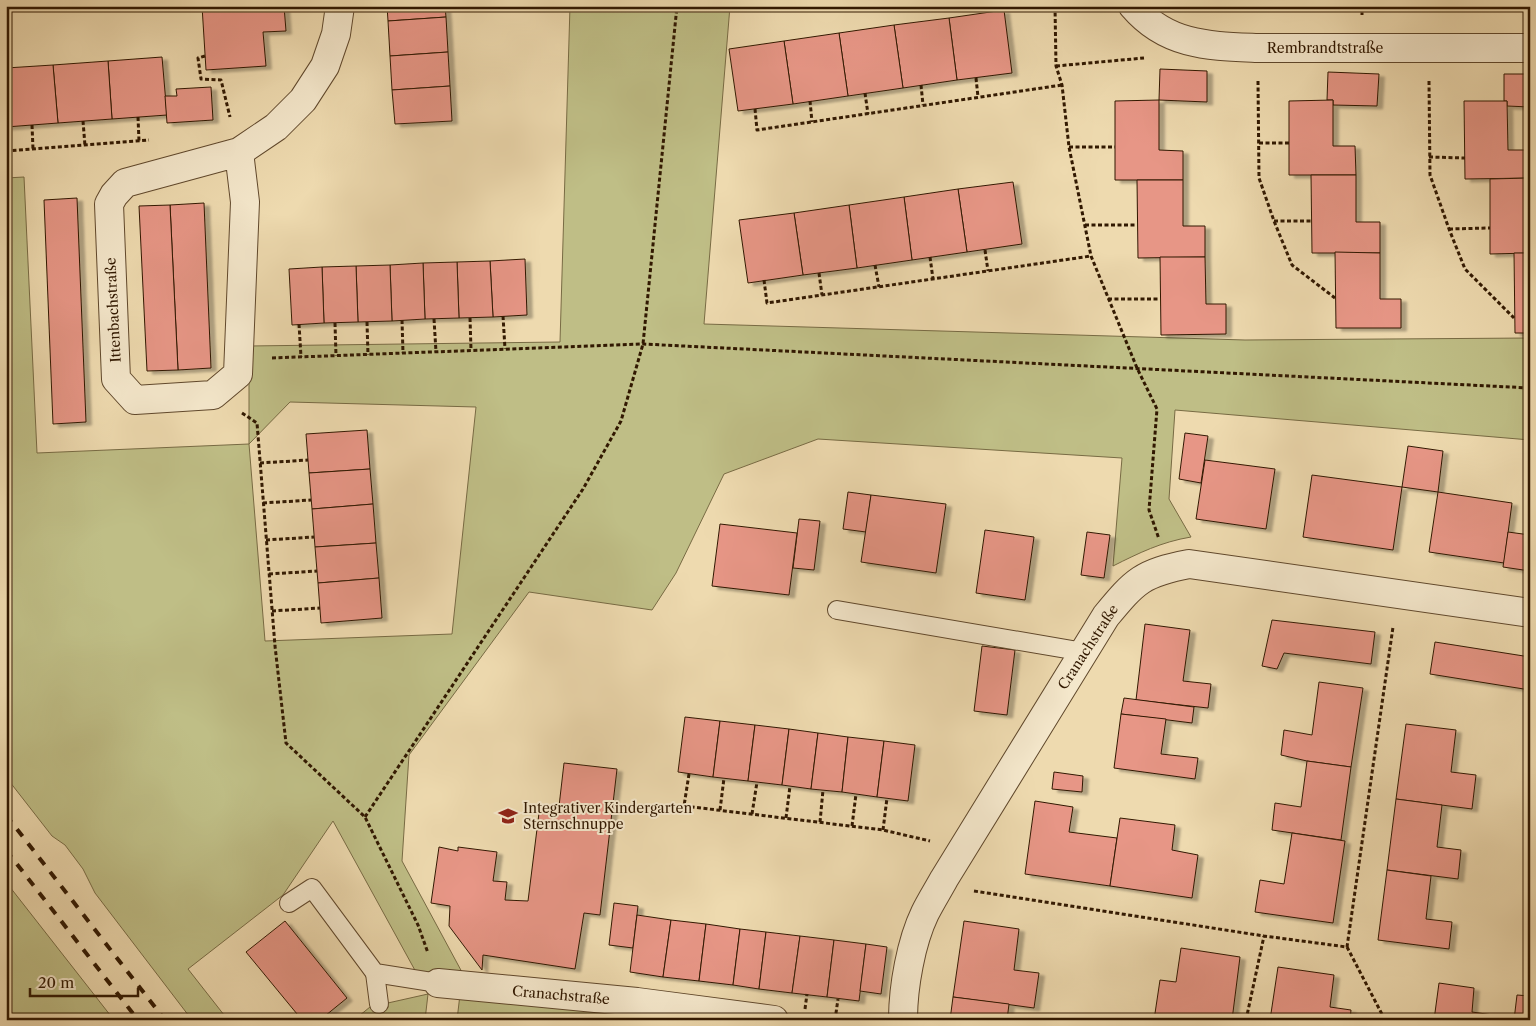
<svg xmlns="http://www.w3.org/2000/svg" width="1536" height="1026" viewBox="0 0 1536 1026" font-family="'Libre Caslon Text',serif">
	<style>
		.green { fill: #bfbe86; stroke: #786b44; fill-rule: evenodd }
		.building { fill: #e79686; stroke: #311801; filter: url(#shadow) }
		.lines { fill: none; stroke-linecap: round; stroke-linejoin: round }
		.lane-casing { stroke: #60482c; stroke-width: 20 }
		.street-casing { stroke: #60482c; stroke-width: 30 }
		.path { stroke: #311801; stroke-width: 3; stroke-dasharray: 4 2.5; stroke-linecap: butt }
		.lane { stroke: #f4e7cb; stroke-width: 18 }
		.street { stroke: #f4e7cb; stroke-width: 28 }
		.rail { stroke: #311801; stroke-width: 4; stroke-dasharray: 9 9; stroke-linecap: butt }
		.labels { text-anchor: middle; stroke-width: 4; stroke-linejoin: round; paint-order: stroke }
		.street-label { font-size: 14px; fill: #311801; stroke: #f4e7cb }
		.poi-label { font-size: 14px; fill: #311801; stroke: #f4e7cb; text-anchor: start }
	</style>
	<defs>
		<filter id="shadow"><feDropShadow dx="5.5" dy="3" stdDeviation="1" flood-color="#0004"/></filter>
	</defs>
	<rect width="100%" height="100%" fill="#eedaaf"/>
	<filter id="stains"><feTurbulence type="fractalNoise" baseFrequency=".004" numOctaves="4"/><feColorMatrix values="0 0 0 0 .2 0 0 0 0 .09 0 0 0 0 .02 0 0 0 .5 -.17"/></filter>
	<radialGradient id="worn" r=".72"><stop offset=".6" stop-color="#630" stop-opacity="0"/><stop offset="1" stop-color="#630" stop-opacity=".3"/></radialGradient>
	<g class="green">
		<path d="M570,6H730L704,324L1245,340L1530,338V440L1175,410L1169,499L1191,537C1161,542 1139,553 1113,566L1122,458L818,439L724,474L676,573L652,610L529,592L409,755L402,861L463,974L428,994L425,1020H354L370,1007L428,994L333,821L283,895L188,969L228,1020H192L95,893L83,869L65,845L52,836L6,777V178L24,177L37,453L249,444V346L560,342ZM290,402L476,407L452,634L265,641L249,444Z"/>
		<path d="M6,882L114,1020H6Z"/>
		<path d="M461,986L636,1012L635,1020H457Z"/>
	</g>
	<g class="building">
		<path d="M202,6H284L286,31L263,32L266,66L206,70Z"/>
		<path d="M387,6H445L446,17L388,21Z"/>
		<path d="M1004,10L1012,73L957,80L949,18Z"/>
		<path d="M446,17L448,52L390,56L388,21Z"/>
		<path d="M949,18L957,80L903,88L894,25Z"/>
		<path d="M894,25L903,88L848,96L839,33Z"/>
		<path d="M839,33L848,96L793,104L784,41Z"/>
		<path d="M784,41L793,104L738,111L729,49Z"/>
		<path d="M448,52L450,86L392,90L390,56Z"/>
		<path d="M162,57L167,115L112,119L108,61Z"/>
		<path d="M108,61L112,119L58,123L53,65Z"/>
		<path d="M53,65L58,123L6,127V68Z"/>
		<path d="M1160,69L1207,71V102L1159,100Z"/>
		<path d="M1328,72L1379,74L1377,106L1333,105V100H1327Z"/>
		<path d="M1504,74H1530V107L1507,106V101H1504Z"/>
		<path d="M450,86L452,121L395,124L392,90Z"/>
		<path d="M211,87L213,120L167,123L165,96H177L176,89Z"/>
		<path d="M1159,100V150L1183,151V180H1115V101Z"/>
		<path d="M1333,100V146H1355L1356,175H1289V101Z"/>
		<path d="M1464,101H1507L1508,150H1530V178L1465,179Z"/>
		<path d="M1311,175H1356V222H1380V253H1312Z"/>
		<path d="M1530,178V253L1490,254V179Z"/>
		<path d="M1137,180H1183V226H1205V257L1138,258Z"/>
		<path d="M1013,182L1022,244L967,252L958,189Z"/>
		<path d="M958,189L967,252L912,260L904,197Z"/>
		<path d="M904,197L912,260L857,268L849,205Z"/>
		<path d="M77,198L86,422L53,424L44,200Z"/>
		<path d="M204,203L211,368L178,370L170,205Z"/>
		<path d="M170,205L178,370L147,371L139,206Z"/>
		<path d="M849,205L857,268L803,275L794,213Z"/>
		<path d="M794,213L803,275L748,283L739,220Z"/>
		<path d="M1335,252L1380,253V299H1401V328H1336Z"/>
		<path d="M1514,253H1530V333H1515Z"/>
		<path d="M1160,257H1205L1206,304H1226V334L1161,335Z"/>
		<path d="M525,259L527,315L493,317L490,261Z"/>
		<path d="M490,261L493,317L459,318L457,262Z"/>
		<path d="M457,262L459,318L425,319L423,263Z"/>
		<path d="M423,263L425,319L392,321L390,265Z"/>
		<path d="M390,265L392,321L358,322L356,266Z"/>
		<path d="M356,266L358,322L324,323L322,267Z"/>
		<path d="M322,267L324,323L292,325L289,269Z"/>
		<path d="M367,430L370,469L309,473L306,434Z"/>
		<path d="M1185,433L1208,436L1201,483L1179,479Z"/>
		<path d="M1408,446L1443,451L1438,492L1402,487Z"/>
		<path d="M1205,460L1275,469L1266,529L1196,519Z"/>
		<path d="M370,469L373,504L312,509L309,473Z"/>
		<path d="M1312,475L1402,487L1393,550L1303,537Z"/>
		<path d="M848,492L871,495L866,532L843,529Z"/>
		<path d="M1438,492L1512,503L1504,563L1429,552Z"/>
		<path d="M871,495L946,504L936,573L861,562Z"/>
		<path d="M373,504L376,543L315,547L312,509Z"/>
		<path d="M799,519L820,521L814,570L793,568Z"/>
		<path d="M720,524L797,533L789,595L712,586Z"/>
		<path d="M985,530L1034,537L1025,600L976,593Z"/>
		<path d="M1087,532L1110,535L1104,578L1081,575Z"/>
		<path d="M1508,532L1530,535V571L1503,567Z"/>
		<path d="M376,543L379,578L318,583L315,547Z"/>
		<path d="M379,578L382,618L321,623L318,583Z"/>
		<path d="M1272,620L1375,632L1371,664L1284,653L1277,669L1262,666Z"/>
		<path d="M1145,624L1190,630L1183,681L1211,684L1208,708L1136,700Z"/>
		<path d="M1435,642L1530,657V690L1430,674Z"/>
		<path d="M982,646L1015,650L1007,715L974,711Z"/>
		<path d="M1319,682L1363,688L1351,767L1307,761L1281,755L1284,730L1312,735Z"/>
		<path d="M1124,698L1194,707L1192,723L1121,714Z"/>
		<path d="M1121,714L1166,719L1161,754L1198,758L1195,779L1114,768Z"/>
		<path d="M685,717L720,721L713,777L678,772Z"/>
		<path d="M720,721L755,725L748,781L713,777Z"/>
		<path d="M1406,724L1456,730L1451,772L1476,775L1472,809L1396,799Z"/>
		<path d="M755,725L789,729L782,785L748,781Z"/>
		<path d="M789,729L818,733L811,789L782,785Z"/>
		<path d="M818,733L848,737L842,792L811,789Z"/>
		<path d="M848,737L884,741L877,797L842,792Z"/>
		<path d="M884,741L915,745L908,801L877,797Z"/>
		<path d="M1307,761L1351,767L1341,840L1272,830L1275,803L1301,807Z"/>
		<path d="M564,763L617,769L600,915L584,913L575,969L483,955L482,970L449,926L450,906L431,903L439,847L458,851V847L497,852L493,881L507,882L505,900L528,901L539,813L558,815Z"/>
		<path d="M1054,772L1083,776L1082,792L1052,789Z"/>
		<path d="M1396,799L1442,805L1437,847L1461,850L1458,879L1387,870Z"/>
		<path d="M1035,801L1073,807L1069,832L1117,838L1110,886L1025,874Z"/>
		<path d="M1120,818L1175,825L1172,850L1198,855L1192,898L1110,886Z"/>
		<path d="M1292,833L1345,841L1333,923L1255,912L1260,880L1284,884Z"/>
		<path d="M1387,870L1431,876L1426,919L1452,922L1449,949L1378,940Z"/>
		<path d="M614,903L638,906L633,948L609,945Z"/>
		<path d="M637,915L671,920L663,977L630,972Z"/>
		<path d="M671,920L706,924L699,981L663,977Z"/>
		<path d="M285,921L347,998L320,1020H302L246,952Z"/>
		<path d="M964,921L1019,929L1014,970L1039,973L1034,1008L953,997Z"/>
		<path d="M706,924L740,929L733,985L699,981Z"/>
		<path d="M740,929L766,932L759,989L733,985Z"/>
		<path d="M766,932L800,936L792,993L759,989Z"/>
		<path d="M800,936L834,940L827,997L792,993Z"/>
		<path d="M834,940L866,944L859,1001L827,997Z"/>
		<path d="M866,944L887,947L881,994L860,991Z"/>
		<path d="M1181,948L1240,957L1232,1020H1154L1160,980L1176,982Z"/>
		<path d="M1278,967L1334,975L1330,1007L1351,1010L1350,1020H1270Z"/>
		<path d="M1439,983L1474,988L1472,1012L1514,1018V1020H1434Z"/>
		<path d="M1517,995L1530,996V1020H1514Z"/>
		<path d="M953,997L1009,1004L1007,1020H950Z"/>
	</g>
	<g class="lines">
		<g class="lane-casing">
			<g id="lane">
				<path d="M837,610L1084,652"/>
				<path d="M289,903L312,888L375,973L438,983"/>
				<path d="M375,973L379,1004"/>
			</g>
		</g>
		<g class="street-casing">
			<g id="street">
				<path d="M1133,6C1167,46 1210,46 1258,48H1530"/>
				<path d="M239,152L245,202L238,374L213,395L135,400L116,379L109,204L114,195L125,183L239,152L276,127L303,100L325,66L336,34L340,6"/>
				<path d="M438,983L637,1002L774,1020"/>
				<path d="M903,1020C903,987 911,942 925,913C931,901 938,890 944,879L1106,616C1135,581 1142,573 1189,564L1530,613"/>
			</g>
		</g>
		<g class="path">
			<path d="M1055,6L1056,66L1062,85L1069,147L1091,256L1137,368L1157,409L1149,510L1159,539"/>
			<path d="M1362,15V6"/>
			<path d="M205,56L198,58L201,79L221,80L230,117"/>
			<path d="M1056,66L1144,58"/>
			<path d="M976,78L978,97"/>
			<path d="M1258,81L1259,178L1274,221L1292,265L1335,298"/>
			<path d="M1429,81L1430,175L1449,229L1465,269L1514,318"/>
			<path d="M921,85L923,105"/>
			<path d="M865,93L868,114"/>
			<path d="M810,101L812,122"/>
			<path d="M755,109L757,130L1062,85"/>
			<path d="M138,117L139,141"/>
			<path d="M83,121L85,146"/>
			<path d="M32,125L33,149"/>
			<path d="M1259,143H1289"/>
			<path d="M1069,147H1115"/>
			<path d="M6,151L149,140"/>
			<path d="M1429,157L1465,158"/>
			<path d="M1274,221H1312"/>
			<path d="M1085,225H1137"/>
			<path d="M1449,229L1490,228"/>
			<path d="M985,250L988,271"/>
			<path d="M930,257L933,279"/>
			<path d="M875,265L879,287"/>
			<path d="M819,273L822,295"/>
			<path d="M764,280L767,303L1091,256"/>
			<path d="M1108,299H1160"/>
			<path d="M503,316L505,349"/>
			<path d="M470,318L471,350"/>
			<path d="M434,319L436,352"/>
			<path d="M402,320L403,353"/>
			<path d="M367,322L368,355"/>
			<path d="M335,323L336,356"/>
			<path d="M299,324L301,357"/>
			<path d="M272,358L643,344L1530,388"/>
			<path d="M242,413L257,423L275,646L286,743L365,817L418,925L428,953"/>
			<path d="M260,463L308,460"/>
			<path d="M263,503L311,500"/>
			<path d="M266,540L314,537"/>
			<path d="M269,574L317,571"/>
			<path d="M272,611L320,608"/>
			<path d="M689,774L684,806L883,830L930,841"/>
			<path d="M720,810L724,778"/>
			<path d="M752,814L757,782"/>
			<path d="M365,817L583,489L621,421L643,344L677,6"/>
			<path d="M786,818L790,786"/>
			<path d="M820,822L823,790"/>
			<path d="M852,826L856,794"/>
			<path d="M883,830L887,798"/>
			<path d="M974,891L1264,936L1347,947L1393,627"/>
			<path d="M1347,947L1385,1020"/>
			<path d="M805,1009L807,994"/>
			<path d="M835,1020L838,999"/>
			<path d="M1246,1020L1264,936"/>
		</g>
		<use href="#lane" class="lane"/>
		<use href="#street" class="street"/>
		<g class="rail">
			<path d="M6,815L165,1020"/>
			<path d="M6,850L138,1020"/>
		</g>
	</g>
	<defs>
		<g id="school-bare" transform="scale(1.5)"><path d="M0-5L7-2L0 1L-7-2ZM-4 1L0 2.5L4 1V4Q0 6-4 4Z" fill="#8f2418" stroke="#f4e7cb" stroke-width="2.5" paint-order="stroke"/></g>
	</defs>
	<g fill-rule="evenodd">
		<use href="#school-bare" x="508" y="816"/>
	</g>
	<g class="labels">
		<g class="street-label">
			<text x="1325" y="53">Rembrandtstraße</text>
			<text transform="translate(113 310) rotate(-93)" y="5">Ittenbachstraße</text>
			<text transform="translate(1088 647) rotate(-57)" y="5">Cranachstraße</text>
			<text transform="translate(561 995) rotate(5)" y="5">Cranachstraße</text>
		</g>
		<g class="poi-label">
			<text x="523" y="813">Integrativer Kindergarten<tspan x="523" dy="16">Sternschnuppe</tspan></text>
		</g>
	</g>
	<rect width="1536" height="1026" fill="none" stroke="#eedaaf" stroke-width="25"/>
	<rect x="8" y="8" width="1521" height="1011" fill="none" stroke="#311801" stroke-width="2.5"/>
	<rect x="12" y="12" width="1511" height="1001" fill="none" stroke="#311801"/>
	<path d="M30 988v8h108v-8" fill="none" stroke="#311801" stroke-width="2.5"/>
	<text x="38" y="988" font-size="15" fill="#311801" stroke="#f4e7cb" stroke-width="4" paint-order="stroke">20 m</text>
	<rect width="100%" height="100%" filter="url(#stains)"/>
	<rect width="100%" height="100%" fill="url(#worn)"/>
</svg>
